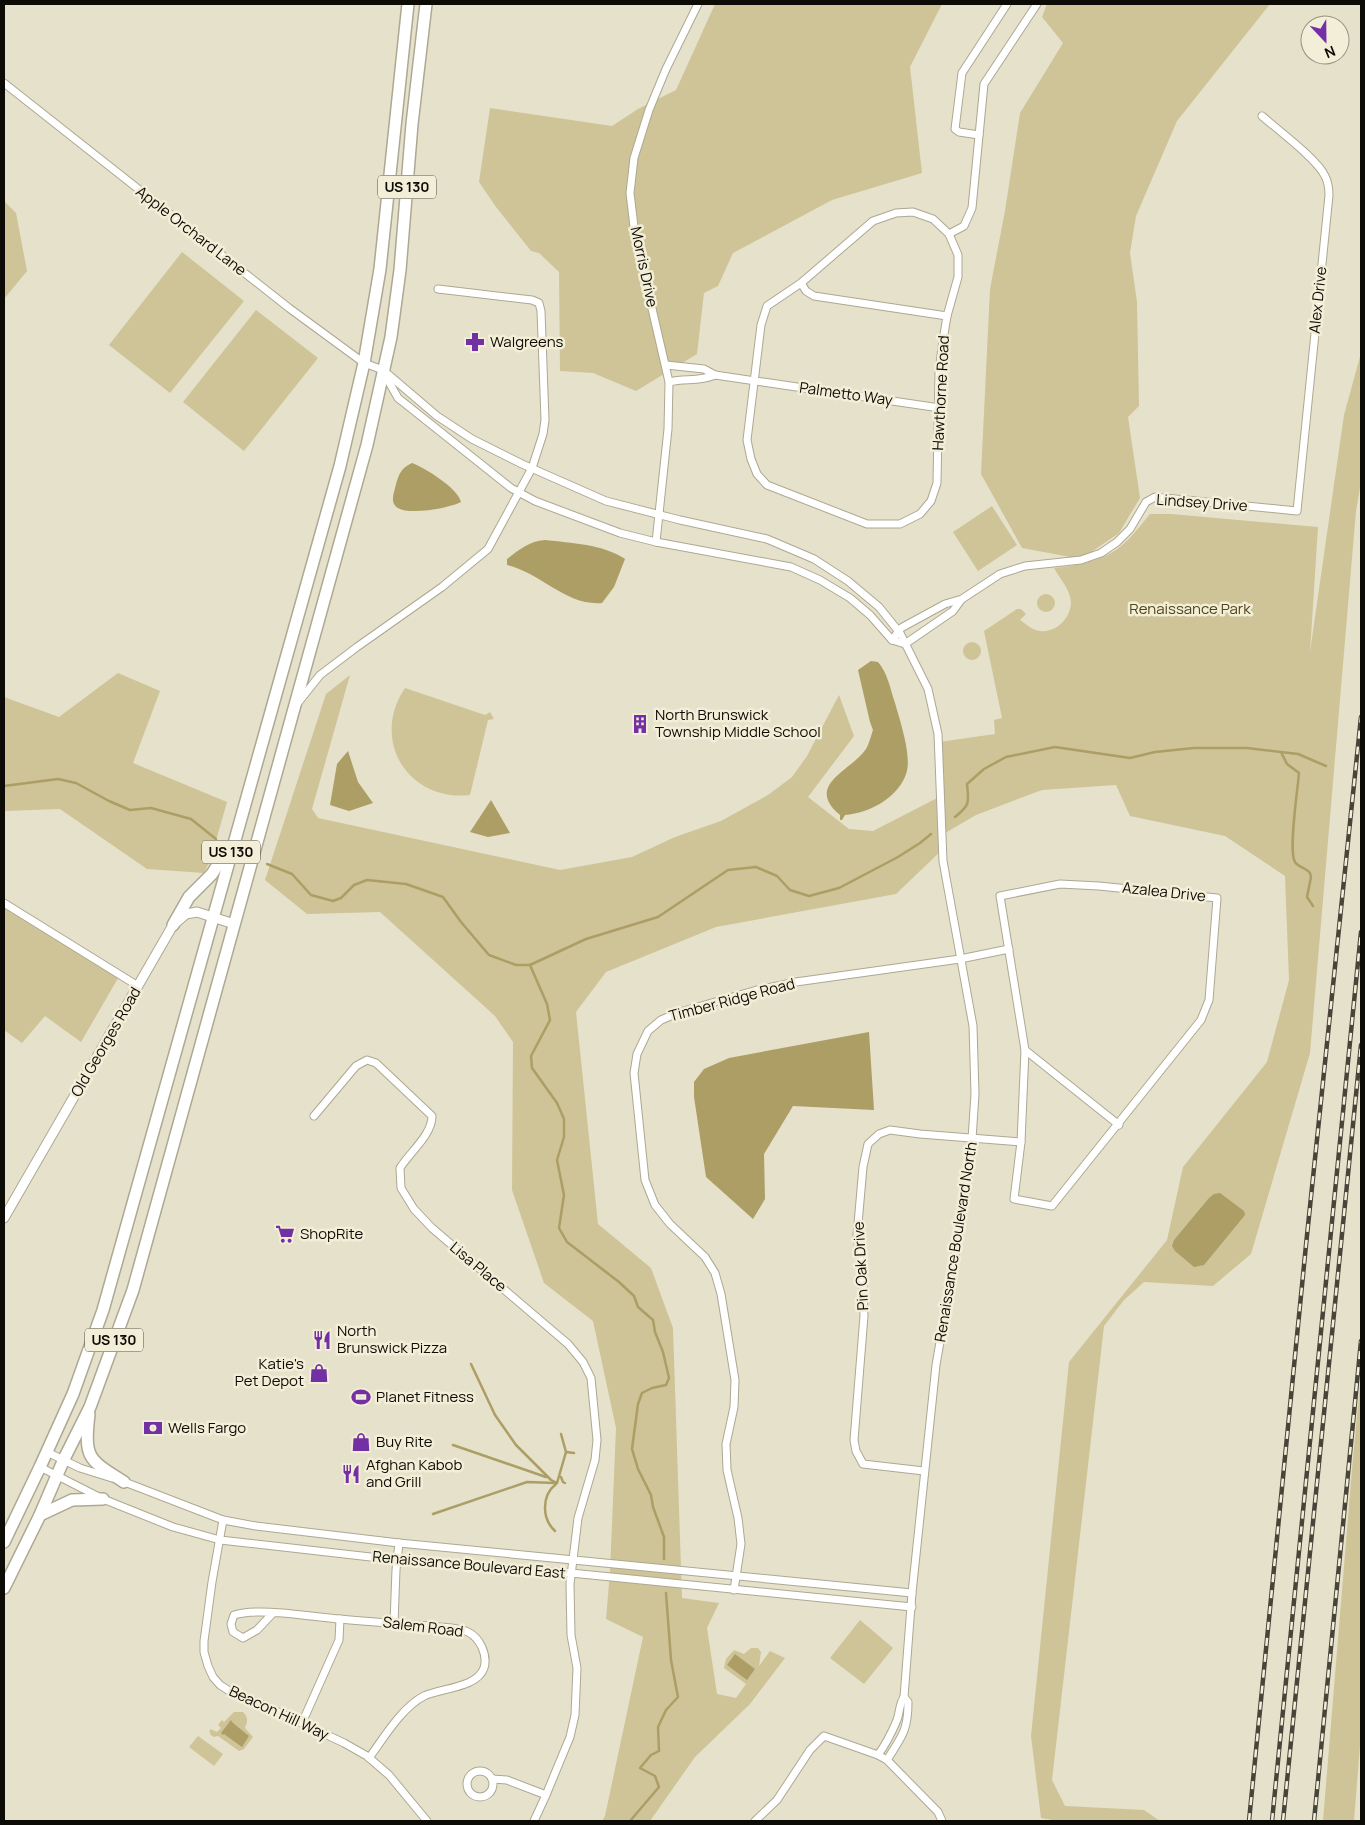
<svg xmlns="http://www.w3.org/2000/svg" width="1365" height="1825" viewBox="0 0 1365 1825" font-family="Manrope,sans-serif">
	<style>
		.green { fill: #cec498 }
		.water { fill: #ac9e64 }
		.lines { fill: none; stroke-linecap: round; stroke-linejoin: round }
		.stream { stroke: #ac9e64; stroke-width: 2.5 }
		.minor-casing { stroke: #ada893; stroke-width: 9 }
		.tertiary-casing { stroke: #ada893; stroke-width: 11 }
		.trunk-casing { stroke: #ada893; stroke-width: 14 }
		.minor { stroke: #fff; stroke-width: 7 }
		.tertiary { stroke: #fff; stroke-width: 9 }
		.trunk { stroke: #fff; stroke-width: 11 }
		.rail-casing { stroke: #47443a; stroke-width: 4.5 }
		.rail { stroke: #f3eed7; stroke-width: 2.5; stroke-dasharray: 8; stroke-linecap: butt }
		.labels { text-anchor: middle; stroke-width: 5; stroke-linejoin: round; paint-order: stroke }
		.shield { fill: #f3eed7; stroke: #524f44; stroke-width: 1 }
		.shield-label { font-size: 14px; font-weight: bold; fill: #0d0b05 }
		.street-label { font-size: 15px; fill: #0d0b05; stroke: #f3eed7 }
		.poi-label { font-size: 15px; fill: #0d0b05; stroke: #f3eed7; text-anchor: start }
		.park-label { font-size: 15px; fill: #4f4517; stroke: #f3eed7 }
	</style>
	<rect width="100%" height="100%" fill="#e6e1ca"/>
	<g class="green">
		<path d="M715,4H942L910,67L922,173L832,200L733,253L718,286L704,293L697,354L636,391L593,373L560,371L559,272L539,253L531,251L496,207L479,182L490,108L612,126L638,109L676,90Z"/>
		<path d="M1047,4H1270L1177,121L1136,216L1130,253L1137,302L1139,406L1128,417L1140,498L1119,533L1081,559L1022,548L981,474L990,289L1005,211L1020,113L1063,43L1042,17Z"/>
		<path d="M4,201L16,213L27,271L4,299Z"/>
		<path d="M182,252L244,301L170,393L109,345Z"/>
		<path d="M256,310L318,358L244,451L183,402Z"/>
		<path d="M1361,353V482L1356,511L1310,1053L1251,1254L1213,1286L1144,1282L1124,1300L1104,1326L1052,1780L1065,1806L1144,1810L1160,1821H1058L1041,1818L1031,1736L1069,1362L1167,1240L1183,1167L1267,1062L1289,980L1285,876L1225,836L1130,816L1116,785L1042,790L976,815L940,836L943,849L896,894L716,927L606,972L576,1012L598,1224L651,1268L673,1328L682,1598L719,1603L707,1628L717,1694L736,1698L746,1684L724,1668L726,1659L734,1650L744,1654L751,1648H758L761,1652L759,1666L770,1651L785,1658L750,1704L695,1757L650,1821H602L605,1816L643,1637L606,1619L610,1572L616,1428L593,1321L544,1283L512,1190L513,1042L495,1016L380,912L307,914L265,880L326,694L350,675L312,809L318,818L560,870L632,857L675,837L721,821L768,795L792,777L807,756L839,695L854,736L808,797L849,829L873,831L943,795L939,742L995,734L994,720L1002,718L984,631L1017,609H1021L1026,614L1020,620C1026,624 1032,630 1040,631C1056,633 1071,618 1071,602C1070,589 1060,579 1054,568C1073,566 1093,563 1111,553C1126,545 1139,527 1150,514H1171L1318,527L1310,652L1344,415Z"/>
		<path d="M992,506L1017,545L978,571L953,532Z"/>
		<circle cx="1046" cy="603" r="9"/>
		<circle cx="972" cy="651" r="9"/>
		<path d="M118,673L160,691L133,763L227,802L211,858L204,873L147,869L60,809L4,811V697L59,717Z"/>
		<path d="M405,688L485,715L490,712L494,719L488,720L470,795C408,802 370,740 405,688Z"/>
		<path d="M4,908L121,973L81,1042L45,1016L22,1043L4,1030Z"/>
		<path d="M1361,1374V1733L1354,1821H1323L1352,1469Z"/>
		<path d="M860,1620L893,1648L864,1684L830,1658Z"/>
		<path d="M234,1712H243C248,1717 248,1721 245,1728L253,1737L244,1749L239,1751L218,1736L214,1737C210,1735 209,1733 210,1729L217,1732L221,1728L218,1725L222,1720L224,1722Z"/>
		<path d="M198,1736L223,1754L214,1766L189,1747Z"/>
	</g>
	<g class="water">
		<path d="M412,463C425,468 458,488 461,502C450,508 400,518 394,504C391,498 395,490 396,484C399,474 401,468 412,463Z"/>
		<path d="M545,540C571,543 603,544 625,559L614,587L602,603C566,606 541,573 507,565V559C519,550 529,541 545,540Z"/>
		<path d="M871,661L878,662C888,674 890,688 895,703C900,721 911,753 907,771C900,797 870,813 845,815L842,820H840V815C804,785 851,771 866,749C869,744 871,736 873,730L870,722L858,670Z"/>
		<path d="M348,751L358,782L373,803L349,811L330,805L337,764Z"/>
		<path d="M491,800L510,833L488,837L470,832Z"/>
		<path d="M869,1032L874,1110L793,1106L764,1154L765,1199L753,1219L706,1177L694,1097V1082L704,1069L729,1058Z"/>
		<path d="M1220,1193L1244,1211L1245,1215L1204,1265L1194,1267L1175,1251L1172,1246L1174,1240L1209,1198L1214,1194Z"/>
		<path d="M735,1654L755,1669L747,1680L727,1665Z"/>
		<path d="M231,1720L233,1723L249,1736L242,1747L224,1734L223,1735L221,1733Z"/>
	</g>
	<g class="lines">
		<g class="stream">
			<path d="M1281,752L1287,764L1299,773C1298,787 1288,852 1295,862C1298,867 1306,868 1310,873L1311,877L1307,897L1313,906"/>
			<path d="M4,786L58,779L76,783L109,801L130,810L151,808L191,819L216,839"/>
			<path d="M955,817C970,805 969,803 967,784L984,769L1006,757L1055,747L1130,758L1155,752L1194,748H1247L1298,754L1326,766"/>
			<path d="M267,864L292,874L311,895L333,901L341,898L354,885L367,880L406,884L443,897L461,922L489,955L516,965H530L586,939L658,917L728,870L756,867L777,876L790,890L809,896L839,888L898,857L920,843L931,834"/>
			<path d="M530,965L547,1004L550,1020L531,1056L532,1068L557,1103L564,1119V1137L557,1160L564,1195L559,1228L567,1242L619,1282L634,1296L638,1307L653,1320L655,1332L663,1352L669,1378L666,1385L652,1388L642,1393L638,1404L632,1449L638,1469L651,1495L653,1507L664,1537V1559"/>
			<path d="M471,1364L495,1415L516,1445L551,1480L557,1483L566,1452L574,1453"/>
			<path d="M561,1434L566,1452"/>
			<path d="M453,1445L546,1477"/>
			<path d="M561,1477L563,1482L565,1483"/>
			<path d="M433,1514L527,1482L556,1483"/>
			<path d="M555,1531C542,1519 541,1496 556,1484"/>
			<path d="M630,1821L659,1787L655,1776L640,1768L651,1755L659,1751L658,1727L666,1710L678,1697L671,1660L666,1593"/>
		</g>
		<g class="minor-casing">
			<g id="minor">
				<path d="M4,83L289,308L364,363L383,370L437,416L472,439L522,464L606,501L680,520L767,539L814,559L848,581L879,607L900,633L928,689L938,734L943,861L973,1026L975,1094L972,1139L966,1192L936,1365L912,1593L904,1697C899,1704 900,1712 897,1720C892,1732 886,1744 878,1755"/>
				<path d="M979,135L959,132L955,129L962,73L1007,4"/>
				<path d="M913,212L933,219L949,234L958,255V277L947,316L942,347L939,373L937,483L931,501L920,514L900,524H867L767,485L757,474L751,459L747,440L761,325L767,306L801,283L873,221L896,213Z"/>
				<path d="M949,234L964,226L972,208L984,84L1037,4"/>
				<path d="M801,283L806,291L814,296L947,316"/>
				<path d="M666,365L704,369L715,375L940,408"/>
				<path d="M385,375L398,398L511,488L535,501L620,533L656,542L791,567L820,580L850,598L870,615L892,640L905,644"/>
				<path d="M669,382C686,378 698,382 715,375"/>
				<path d="M656,542L668,429L669,382L635,235L630,193L634,158L649,110L666,69L698,4"/>
				<path d="M892,640L901,628L945,604L962,599L1000,574L1025,566L1081,560L1101,553L1117,542L1130,529L1146,502L1155,497L1297,511L1329,195C1329,188 1328,182 1325,176C1317,159 1278,130 1262,116"/>
				<path d="M905,644L953,611L961,600"/>
				<path d="M297,704L320,675L357,647L442,587L488,549L532,468L543,434L545,420L541,311L539,303L532,300L438,289"/>
				<path d="M1060,884L1099,886L1217,898L1209,1000L1201,1020L1052,1206L1014,1199L1021,1142L1025,1050L1000,896Z"/>
				<path d="M4,903L138,986"/>
				<path d="M1025,1050L1119,1125"/>
				<path d="M314,1116L356,1066L367,1060L376,1063L432,1116C432,1135 410,1152 400,1168L401,1188L414,1209L432,1228L568,1344L583,1362L591,1378L597,1440L595,1460L578,1518L570,1584L571,1635L577,1668L575,1715L570,1737L546,1795L534,1821"/>
				<path d="M47,1452L80,1468L112,1478"/>
				<path d="M40,1467L103,1499L173,1527L220,1540L397,1560L571,1573L912,1607"/>
				<path d="M924,1471L863,1464L856,1451L854,1440L864,1316L863,1283L857,1235L863,1167L868,1144L879,1134L890,1130L920,1134L1021,1142"/>
				<path d="M122,1481L223,1520L256,1526L399,1543L912,1593"/>
				<path d="M223,1520L212,1582L204,1641V1652L208,1666L213,1677L220,1685L231,1692L259,1703L344,1743L367,1756L389,1775L427,1821"/>
				<path d="M734,1590L741,1544L738,1518L727,1470L726,1444L734,1407L735,1380L721,1294L715,1273L705,1257L670,1224L655,1205L645,1180L634,1073L637,1054L648,1031L661,1020L680,1012L757,990L796,982L960,959L1009,949"/>
				<path d="M273,1613L257,1630L243,1638L233,1632L231,1624L234,1615C260,1607 311,1617 340,1619C370,1622 401,1624 431,1626C443,1628 457,1627 468,1632C480,1638 488,1655 484,1668C477,1688 441,1688 424,1696C402,1707 383,1739 369,1758"/>
				<path d="M394,1623L396,1570L399,1543"/>
				<path d="M302,1723L339,1640L340,1619"/>
				<path d="M887,1760C902,1736 908,1731 908,1702L904,1697"/>
				<circle cx="480" cy="1784" r="13"/>
				<path d="M492,1779L507,1780L546,1795"/>
				<path d="M755,1821L777,1800L810,1750L824,1736L878,1755L887,1760L938,1812L942,1821"/>
			</g>
		</g>
		<g class="tertiary-casing">
			<path id="tertiary" d="M4,1218L173,925L186,914L197,912L234,924"/>
		</g>
		<g class="trunk-casing">
			<g id="trunk">
				<path d="M173,925L189,897L212,874L227,850"/>
				<path d="M89,1414C84,1459 88,1459 124,1482"/>
				<path d="M40,1515L72,1500L103,1499"/>
				<path d="M4,1542L40,1467L73,1394L103,1310L340,466L364,363L380,269L408,4"/>
				<path d="M4,1588L40,1515L64,1459L90,1407L133,1290L367,445L391,337L400,270L412,124L426,4"/>
			</g>
		</g>
		<use href="#minor" class="minor"/>
		<use href="#tertiary" class="tertiary"/>
		<use href="#trunk" class="trunk"/>
		<g class="rail-casing">
			<g id="rail">
				<path d="M1249,1821L1306,1245L1361,717"/>
				<path d="M1272,1821L1361,932"/>
				<path d="M1283,1821L1361,1045"/>
				<path d="M1314,1821L1361,1341"/>
			</g>
		</g>
		<use href="#rail" class="rail"/>
	</g>
	<defs>
		<g id="pharmacy-bare" transform="scale(1.5)"><path d="M-2-6h4v4h4v4h-4v4h-4v-4h-4v-4h4Z" fill="#7330a5" stroke="#f3eed7" stroke-width="2.5" paint-order="stroke"/></g>
		<g id="building-bare" transform="scale(1.5)"><path d="M-4-6H4V6H1V3H-1V6H-4ZM-2.5-4.3h1.7v1.8h-1.7ZM.8-4.3h1.7v1.8H.8ZM-2.5-1h1.7V.8h-1.7ZM.8-1h1.7V.8H.8Z" fill="#7330a5" stroke="#f3eed7" stroke-width="2.5" paint-order="stroke"/></g>
		<g id="supermarket-bare" transform="scale(1.5)"><path d="M-6-5.5h2.5l.6 2H6L4.5 2H-2.5L-4.4-4H-6ZM-1.5 3.2a1.3 1.3 0 1 0 .1 0ZM3 3.2a1.3 1.3 0 1 0 .1 0Z" fill="#7330a5" stroke="#f3eed7" stroke-width="2.5" paint-order="stroke"/></g>
		<g id="restaurant-bare" transform="scale(1.5)"><path d="M-5-6h1v4h1v-4h1v4h1v-4h1v5L-1.5 .5V6h-2V.5L-5-1ZM5-6V6H3V1.5H1.5Q1.5-4 5-6Z" fill="#7330a5" stroke="#f3eed7" stroke-width="2.5" paint-order="stroke"/></g>
		<g id="shop-bare" transform="scale(1.5)"><path d="M-5-2.5h2.3a2.7 3.5 0 0 1 5.4 0H5L5.5 6h-11ZM-1.5-2.5h3a1.5 2.3 0 0 0-3 0Z" fill="#7330a5" stroke="#f3eed7" stroke-width="2.5" paint-order="stroke"/></g>
		<g id="stadium-bare" transform="scale(1.5)"><path d="M0-5a6.5 5 0 1 0 0 10a6.5 5 0 1 0 0-10ZM-3.5-1.8h7v3.6h-7Z" fill="#7330a5" stroke="#f3eed7" stroke-width="2.5" paint-order="stroke"/></g>
		<g id="bank-bare" transform="scale(1.5)"><path d="M-6-4H6V4H-6ZM0-2.3a2.3 2.3 0 1 0 0 4.6a2.3 2.3 0 1 0 0-4.6Z" fill="#7330a5" stroke="#f3eed7" stroke-width="2.5" paint-order="stroke"/></g>
	</defs>
	<g fill-rule="evenodd">
		<use href="#pharmacy-bare" x="475" y="342"/>
		<use href="#building-bare" x="640" y="724"/>
		<use href="#supermarket-bare" x="285" y="1234"/>
		<use href="#restaurant-bare" x="322" y="1340"/>
		<use href="#shop-bare" x="319" y="1373"/>
		<use href="#stadium-bare" x="361" y="1397"/>
		<use href="#bank-bare" x="153" y="1428"/>
		<use href="#shop-bare" x="361" y="1442"/>
		<use href="#restaurant-bare" x="351" y="1474"/>
	</g>
	<g class="labels">
		<g class="shield">
			<rect x="378" y="175.5" width="58" height="23" rx="4"/>
			<rect x="202" y="840.5" width="58" height="23" rx="4"/>
			<rect x="85" y="1328.5" width="58" height="23" rx="4"/>
		</g>
		<g class="shield-label">
			<text x="407" y="192">US 130</text>
			<text x="231" y="857">US 130</text>
			<text x="114" y="1345">US 130</text>
		</g>
		<g class="street-label">
			<text transform="translate(191 231) rotate(38)" y="5">Apple Orchard Lane</text>
			<text transform="translate(644 267) rotate(78)" y="5">Morris Drive</text>
			<text transform="translate(1318 300) rotate(-84)" y="5">Alex Drive</text>
			<text transform="translate(941 393) rotate(-87)" y="5">Hawthorne Road</text>
			<text transform="translate(846 394) rotate(8)" y="5">Palmetto Way</text>
			<text transform="translate(1202 503) rotate(4)" y="5">Lindsey Drive</text>
			<text transform="translate(1164 892) rotate(6)" y="5">Azalea Drive</text>
			<text transform="translate(732 1000) rotate(-15)" y="5">Timber Ridge Road</text>
			<text transform="translate(106 1042) rotate(-60)" y="5">Old Georges Road</text>
			<text transform="translate(956 1242) rotate(-81)" y="5">Renaissance Boulevard North</text>
			<text transform="translate(861 1266) rotate(-93)" y="5">Pin Oak Drive</text>
			<text transform="translate(478 1267) rotate(40)" y="5">Lisa Place</text>
			<text transform="translate(469 1565) rotate(5)" y="5">Renaissance Boulevard East</text>
			<text transform="translate(423 1627) rotate(7)" y="5">Salem Road</text>
			<text transform="translate(279 1713) rotate(25)" y="5">Beacon Hill Way</text>
		</g>
		<g class="poi-label">
			<text x="490" y="347">Walgreens</text>
			<text x="655" y="720">North Brunswick<tspan x="655" dy="17">Township Middle School</tspan></text>
			<text x="300" y="1239">ShopRite</text>
			<text x="337" y="1336">North<tspan x="337" dy="17">Brunswick Pizza</tspan></text>
			<text x="304" y="1369" text-anchor="end">Katie's<tspan x="304" dy="17">Pet Depot</tspan></text>
			<text x="376" y="1402">Planet Fitness</text>
			<text x="168" y="1433">Wells Fargo</text>
			<text x="376" y="1447">Buy Rite</text>
			<text x="366" y="1470">Afghan Kabob<tspan x="366" dy="17">and Grill</tspan></text>
		</g>
		<g class="park-label">
			<text x="1190" y="614">Renaissance Park</text>
		</g>
	</g>
	<rect width="1365" height="1825" fill="none" stroke="#0d0b05" stroke-width="10"/>
	<g transform="translate(1325 40) rotate(158)"><circle r="24" fill="#f3eed7" stroke="#979383"/>
	<path d="M0-4L9 19L0 12L-9 19Z" fill="#7330a5"/>
	<text y="-8" font-size="14" font-weight="bold" text-anchor="middle" fill="#0d0b05">N</text>
	</g>
</svg>
